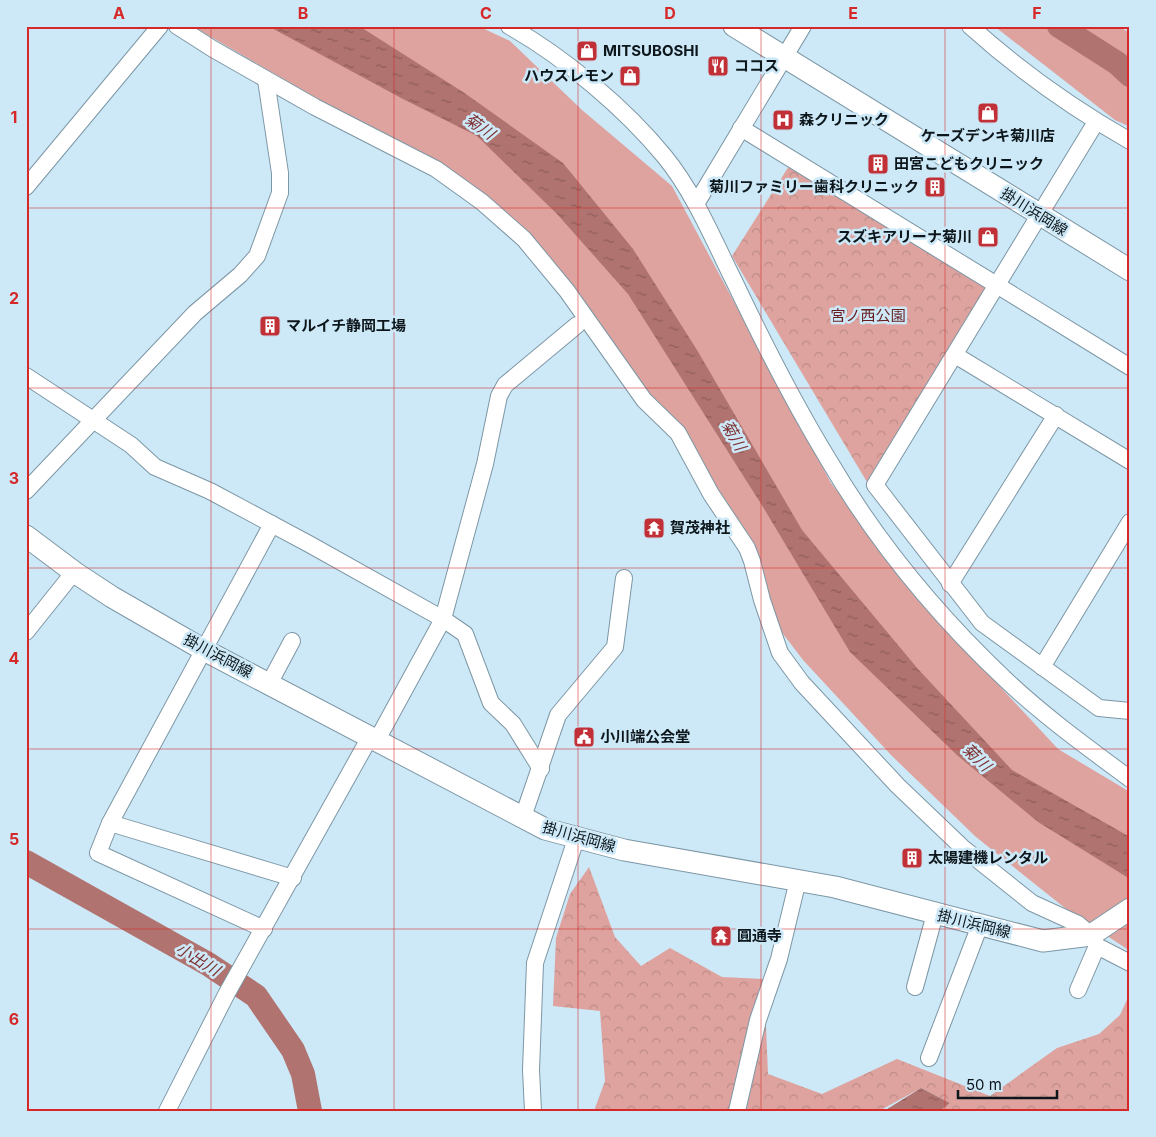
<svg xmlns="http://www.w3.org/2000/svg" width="1156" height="1137" viewBox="0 0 1156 1137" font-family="Inter,'Noto Sans JP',sans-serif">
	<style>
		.green { fill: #dea39e }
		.forest { fill: url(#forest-crowns) }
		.water { fill: url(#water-ripples) }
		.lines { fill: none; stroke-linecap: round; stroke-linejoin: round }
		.river { stroke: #b0736f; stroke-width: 24 }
		.minor-casing { stroke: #7d97a5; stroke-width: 18 }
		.major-casing { stroke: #7d97a5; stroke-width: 23 }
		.minor { stroke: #fff; stroke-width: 16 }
		.major { stroke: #fff; stroke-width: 21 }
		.grid { fill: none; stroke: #d62828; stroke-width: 1; stroke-opacity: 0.55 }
		.labels { text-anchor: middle; stroke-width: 5; stroke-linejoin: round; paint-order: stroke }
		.poi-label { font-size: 15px; font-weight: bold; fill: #0c161b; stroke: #cde8f7; text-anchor: start }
		.street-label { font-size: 15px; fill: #0c161b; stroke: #cde8f7 }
		.park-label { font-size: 15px; fill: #691d1e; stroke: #cde8f7 }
		.water-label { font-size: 16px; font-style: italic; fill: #7e3130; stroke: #cde8f7 }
		.neatline { fill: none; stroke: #d62828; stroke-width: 2 }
		.grid-label { font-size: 16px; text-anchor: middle; font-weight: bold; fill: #d62828 }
	</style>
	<defs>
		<pattern id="forest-crowns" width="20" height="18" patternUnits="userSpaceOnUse" patternTransform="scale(1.25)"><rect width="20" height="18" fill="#dea39e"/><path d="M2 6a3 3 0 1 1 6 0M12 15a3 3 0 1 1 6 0" fill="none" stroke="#bd8c88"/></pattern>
		<pattern id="water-ripples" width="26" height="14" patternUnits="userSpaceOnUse" patternTransform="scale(1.25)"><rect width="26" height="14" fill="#b0736f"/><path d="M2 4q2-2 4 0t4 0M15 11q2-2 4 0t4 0" fill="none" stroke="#8e5d5a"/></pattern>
	</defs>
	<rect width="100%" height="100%" fill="#cde8f7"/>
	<g class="green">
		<path d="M192,26H478L510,41L582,110L672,186L831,483L939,621L1058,749L1130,792V951L1065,908L976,837L892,756L803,660L777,626L752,547L651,402L508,214L424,154L318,99Z"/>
		<path d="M994,26H1118L1130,33V127L1115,120Z"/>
	</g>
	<g class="forest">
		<path d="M789,166L984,284L986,291L867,482L732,256Z"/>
		<path d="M589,867L615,937L641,966L670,948L722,977L764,979L768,1074L822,1094L897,1059L990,1096L1057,1048L1099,1034L1120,1015L1130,993V1111H940L950,1103L921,1088L879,1111H594L605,1081L600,1011L553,1006L556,938L570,894Z"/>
	</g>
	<g class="water">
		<path d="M268,26H359L463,92L563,163L633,249L697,350L802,530L918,669L1012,770L1130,837V879L1038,822L958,756L850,652L763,507L628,294L557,214L477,136L401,98Z"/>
		<path d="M921,1088L950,1103L940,1111H884Z"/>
	</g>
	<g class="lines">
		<g class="river">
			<path d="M1059,26L1117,63L1130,75"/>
			<path d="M26,862L208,964L256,996L293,1050L303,1074L310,1111"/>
		</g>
		<g class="minor-casing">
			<g id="minor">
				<path d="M177,26L213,49L315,107L436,169L482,202L524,239L567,291L644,400L678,433L711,494L747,548L752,561L762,600L780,653L802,683L898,786L963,848L1032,903L1078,924L1091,935L1097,946L1130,963"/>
				<path d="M509,26C564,57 625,108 665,157C695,194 714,241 735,283C763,342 794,403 828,459C876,541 937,615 1006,680C1044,716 1087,747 1130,779"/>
				<path d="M970,26C1020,71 1072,108 1130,141"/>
				<path d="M1096,122L875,485L982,623L1099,708L1130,711"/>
				<path d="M741,128L1130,367"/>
				<path d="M26,187L160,26"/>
				<path d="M696,204L803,26"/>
				<path d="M955,355L1130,461"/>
				<path d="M26,376L131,445L155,467L210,491L309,544L443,619L465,634L491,703L513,724L541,769"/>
				<path d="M26,491L195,313L240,275L257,256L280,193V173L266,80"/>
				<path d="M950,584L1056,415"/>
				<path d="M26,632L74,572"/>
				<path d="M1042,667L1130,522"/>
				<path d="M269,684L292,641"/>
				<path d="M377,740L443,619L485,464L499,396L505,385L577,325"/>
				<path d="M523,817L558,715L615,647L624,578"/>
				<path d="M110,823L293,878"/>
				<path d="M264,929L98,853L110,823L272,524"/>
				<path d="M915,987L935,914"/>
				<path d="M1078,990L1097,946"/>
				<path d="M929,1058L980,925"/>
				<path d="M167,1111L227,993L370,737"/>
				<path d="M533,1111L531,1070L535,963L576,839"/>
				<path d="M737,1111L758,1020L779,959L798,880"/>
			</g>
		</g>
		<g class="major-casing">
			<g id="major">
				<path d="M734,26L1130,270"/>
				<path d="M26,536L74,572L112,597L204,650L545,829L624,850L835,887L1043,941L1091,935L1130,909"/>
			</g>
		</g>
		<use href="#minor" class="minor"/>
		<use href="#major" class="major"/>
	</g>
	<path class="grid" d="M211,26V1111M394,26V1111M578,26V1111M761,26V1111M945,26V1111M26,208H1130M26,388H1130M26,568H1130M26,749H1130M26,929H1130"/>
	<defs>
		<g id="shop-square" transform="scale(1.125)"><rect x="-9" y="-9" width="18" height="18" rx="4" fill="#c03036" stroke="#cde8f7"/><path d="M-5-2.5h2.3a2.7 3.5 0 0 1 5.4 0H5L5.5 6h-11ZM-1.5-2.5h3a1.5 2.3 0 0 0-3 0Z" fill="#fff"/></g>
		<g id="restaurant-square" transform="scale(1.125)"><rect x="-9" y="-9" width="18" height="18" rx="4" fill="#c03036" stroke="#cde8f7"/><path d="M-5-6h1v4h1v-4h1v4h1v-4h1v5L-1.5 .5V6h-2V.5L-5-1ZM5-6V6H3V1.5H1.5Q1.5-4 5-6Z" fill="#fff"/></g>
		<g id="hospital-square" transform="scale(1.125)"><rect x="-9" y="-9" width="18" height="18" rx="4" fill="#c03036" stroke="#cde8f7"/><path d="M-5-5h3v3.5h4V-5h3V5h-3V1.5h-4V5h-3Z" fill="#fff"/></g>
		<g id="building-square" transform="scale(1.125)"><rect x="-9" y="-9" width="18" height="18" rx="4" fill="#c03036" stroke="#cde8f7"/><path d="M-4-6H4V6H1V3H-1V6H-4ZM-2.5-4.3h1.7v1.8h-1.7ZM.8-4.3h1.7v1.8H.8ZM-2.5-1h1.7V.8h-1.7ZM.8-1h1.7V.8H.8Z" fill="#fff"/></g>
		<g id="temple-square" transform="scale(1.125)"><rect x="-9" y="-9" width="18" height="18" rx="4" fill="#c03036" stroke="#cde8f7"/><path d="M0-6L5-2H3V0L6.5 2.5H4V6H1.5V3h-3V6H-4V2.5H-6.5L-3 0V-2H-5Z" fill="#fff"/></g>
		<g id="civic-square" transform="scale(1.125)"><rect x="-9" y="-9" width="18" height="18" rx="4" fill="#c03036" stroke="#cde8f7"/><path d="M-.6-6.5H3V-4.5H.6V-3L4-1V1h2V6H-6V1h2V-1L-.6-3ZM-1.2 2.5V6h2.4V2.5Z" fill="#fff"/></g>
	</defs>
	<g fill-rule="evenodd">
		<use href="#shop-square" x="587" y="51"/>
		<use href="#restaurant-square" x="718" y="66"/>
		<use href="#shop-square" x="630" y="76"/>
		<use href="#shop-square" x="988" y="113"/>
		<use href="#hospital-square" x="783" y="120"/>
		<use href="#building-square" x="878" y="164"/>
		<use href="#building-square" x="935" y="187"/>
		<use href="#shop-square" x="988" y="237"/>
		<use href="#building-square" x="270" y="326"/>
		<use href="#temple-square" x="654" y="528"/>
		<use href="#civic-square" x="584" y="737"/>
		<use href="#building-square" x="912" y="858"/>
		<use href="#temple-square" x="721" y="936"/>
	</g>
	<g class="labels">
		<g class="poi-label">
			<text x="603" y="56">MITSUBOSHI</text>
			<text x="734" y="71">ココス</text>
			<text x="614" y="81" text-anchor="end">ハウスレモン</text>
			<text x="799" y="125">森クリニック</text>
			<text x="988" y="141" text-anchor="middle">ケーズデンキ菊川店</text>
			<text x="894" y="169">田宮こどもクリニック</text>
			<text x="919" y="192" text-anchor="end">菊川ファミリー歯科クリニック</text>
			<text x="972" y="242" text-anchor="end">スズキアリーナ菊川</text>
			<text x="286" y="331">マルイチ静岡工場</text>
			<text x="670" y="533">賀茂神社</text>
			<text x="600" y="742">小川端公会堂</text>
			<text x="928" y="863">太陽建機レンタル</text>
			<text x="737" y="941">圓通寺</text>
		</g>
		<g class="street-label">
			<text transform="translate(1034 212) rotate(32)" y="5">掛川浜岡線</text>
			<text transform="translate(218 656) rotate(28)" y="5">掛川浜岡線</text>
			<text transform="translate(579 837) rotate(16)" y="5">掛川浜岡線</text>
			<text transform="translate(974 924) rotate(14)" y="5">掛川浜岡線</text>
		</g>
		<g class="park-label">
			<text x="868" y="321">宮ノ西公園</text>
		</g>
		<g class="water-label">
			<text transform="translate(480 126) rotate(36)" y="6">菊川</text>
			<text transform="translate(734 435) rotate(60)" y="6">菊川</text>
			<text transform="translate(977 757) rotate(44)" y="6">菊川</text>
			<text transform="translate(198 959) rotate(31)" y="6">小出川</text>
		</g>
	</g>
	<rect width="1156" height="1137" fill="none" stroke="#cde8f7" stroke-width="55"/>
	<path d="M958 1090v8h99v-8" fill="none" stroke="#0c161b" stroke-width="2.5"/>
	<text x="966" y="1090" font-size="15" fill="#0c161b" stroke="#cde8f7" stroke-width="4" paint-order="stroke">50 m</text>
	<rect x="28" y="28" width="1100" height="1082" class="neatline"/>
	<g class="grid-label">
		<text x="119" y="19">A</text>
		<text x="303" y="19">B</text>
		<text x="486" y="19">C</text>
		<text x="670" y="19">D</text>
		<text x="853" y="19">E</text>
		<text x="1037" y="19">F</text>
		<text x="14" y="123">1</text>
		<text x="14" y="304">2</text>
		<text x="14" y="484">3</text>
		<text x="14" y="664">4</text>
		<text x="14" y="845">5</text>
		<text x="14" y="1025">6</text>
	</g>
</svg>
